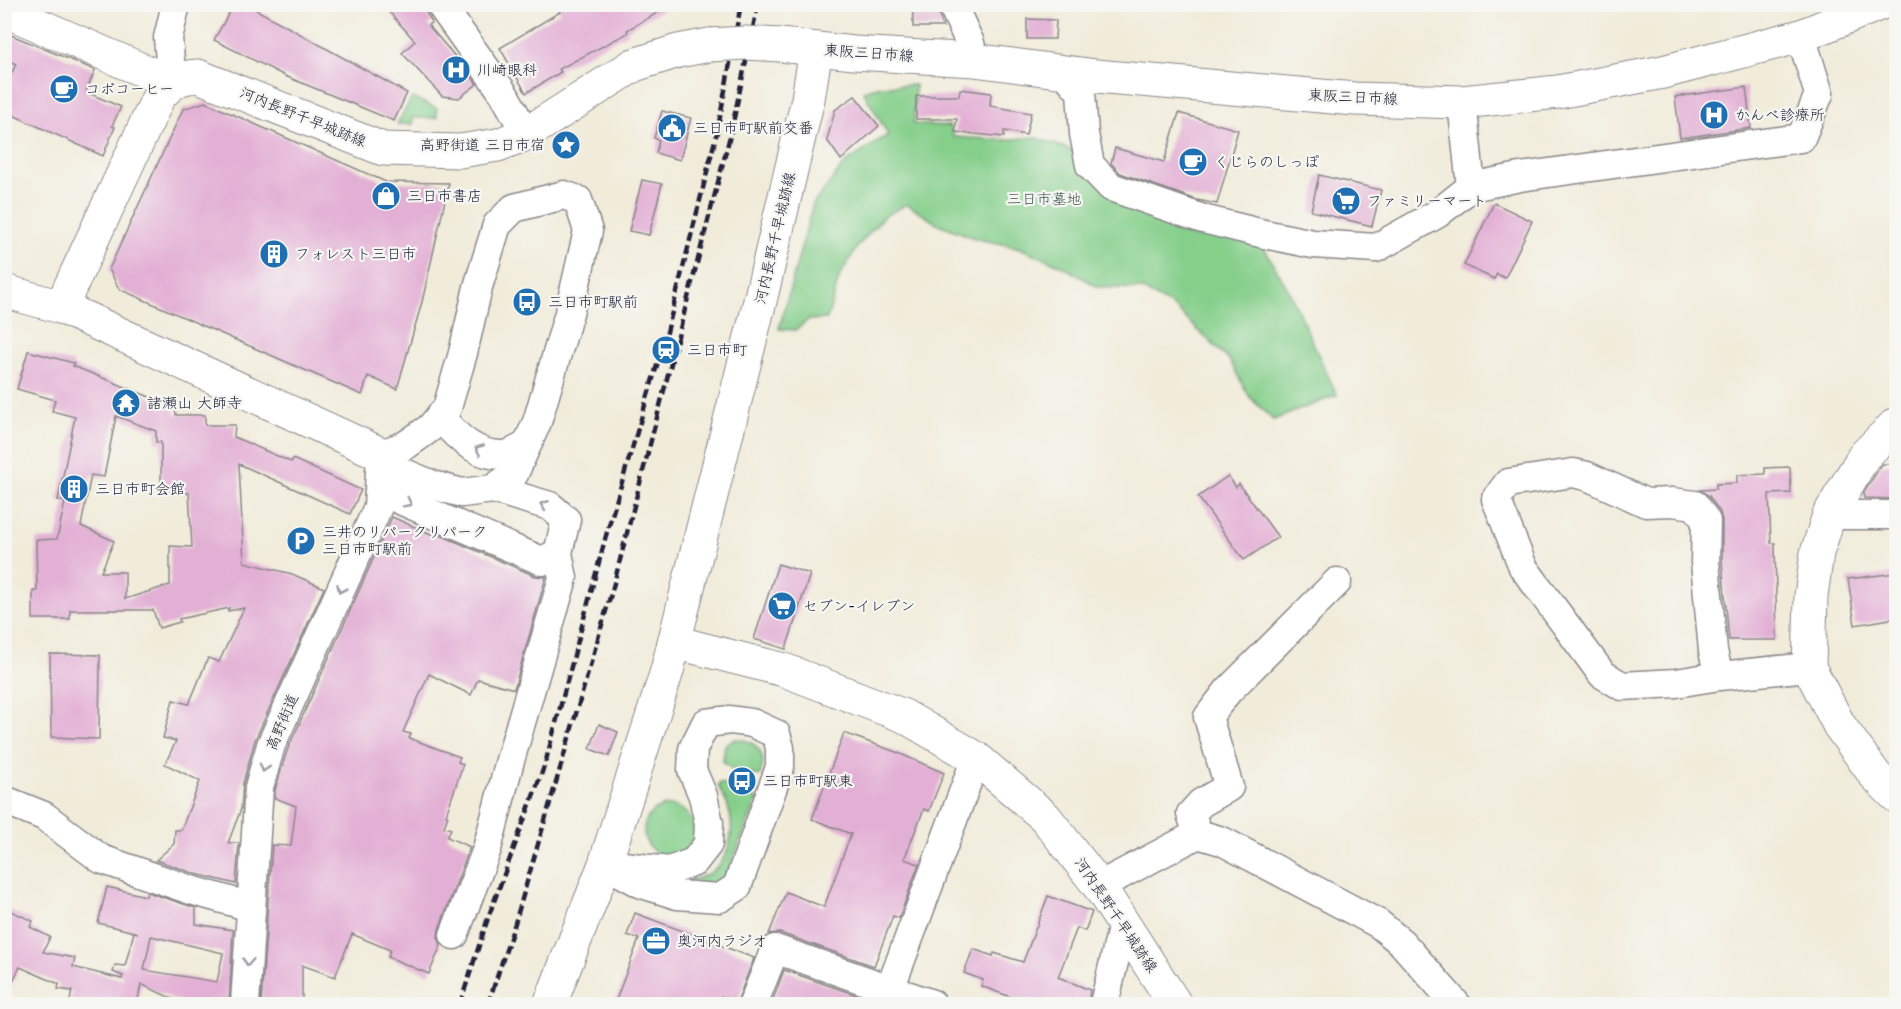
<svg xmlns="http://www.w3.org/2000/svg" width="1901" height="1009" viewBox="0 0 1901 1009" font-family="'Playpen Sans','Klee One',sans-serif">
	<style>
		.green { fill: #85cf8b; stroke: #547863; stroke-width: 1.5 }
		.building { fill: #e3b0d5; fill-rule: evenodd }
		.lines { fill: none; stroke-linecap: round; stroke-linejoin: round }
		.street-casing { stroke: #8a878a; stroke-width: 31 }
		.secondary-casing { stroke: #8a878a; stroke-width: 35 }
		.street { stroke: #fff; stroke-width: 28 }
		.secondary { stroke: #fff; stroke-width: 33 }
		.rail { stroke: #22223b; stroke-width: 4.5; stroke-dasharray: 9 4.5; stroke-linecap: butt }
		.secondary-bridge-casing { stroke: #8a878a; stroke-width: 35; stroke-linecap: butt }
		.secondary-bridge { stroke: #fff; stroke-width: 33 }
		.oneway { stroke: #9c9ca7 }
		.labels { text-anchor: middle; stroke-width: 4.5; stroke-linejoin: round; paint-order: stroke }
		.street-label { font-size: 15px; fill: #22223b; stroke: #f6f6f2 }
		.poi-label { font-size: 15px; fill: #22223b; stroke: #f6f6f2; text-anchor: start }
		.park-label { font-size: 15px; fill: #405653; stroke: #f6f6f2 }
	</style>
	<rect width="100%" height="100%" fill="#f6f6f2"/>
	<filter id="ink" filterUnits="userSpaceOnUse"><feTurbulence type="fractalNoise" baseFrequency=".0167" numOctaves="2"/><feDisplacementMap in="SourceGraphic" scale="12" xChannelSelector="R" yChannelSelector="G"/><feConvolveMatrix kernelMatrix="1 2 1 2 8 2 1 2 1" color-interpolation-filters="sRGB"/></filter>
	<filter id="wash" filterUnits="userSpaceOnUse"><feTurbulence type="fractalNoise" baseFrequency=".008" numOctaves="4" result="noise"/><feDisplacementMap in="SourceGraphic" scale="24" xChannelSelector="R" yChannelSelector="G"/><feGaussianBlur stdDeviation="1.35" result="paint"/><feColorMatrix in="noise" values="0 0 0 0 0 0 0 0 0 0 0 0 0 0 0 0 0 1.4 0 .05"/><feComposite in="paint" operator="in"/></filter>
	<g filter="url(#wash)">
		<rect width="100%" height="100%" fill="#f1ecda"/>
		<g class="green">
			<path d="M915,85L914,124L950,126L954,137L1004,140L1035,137L1081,154L1111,194L1259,239L1288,289L1337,395L1273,420L1249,396L1230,361L1174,307L1141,289L1098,287L1062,266L1017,247L977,239L936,223L907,204L884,216L858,246L840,275L827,319L808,320L796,330L779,329L813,204L845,163L888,135L863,91L881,86Z"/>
			<path d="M412,98L437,108V118H413V124H397Z"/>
			<path d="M735,739C757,739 768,755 760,775C746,776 732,772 723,761L725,745Z"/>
			<path d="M720,783L739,789L758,799L725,878L713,884L681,882C691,880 700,879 708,874C730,861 736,830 728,807C726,800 721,793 718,786Z"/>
			<circle cx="669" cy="831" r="25"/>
		</g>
		<g id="blocks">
			<g class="building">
				<path d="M234,4H246L407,93L394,121L285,76L214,40Z"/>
				<path d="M382,4H424L426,13L432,22L428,25L465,68L477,84L459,98L442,96L402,53L415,41Z"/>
				<path d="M556,4H673L627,30L628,33L559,69L561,72L526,93L500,48L560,12Z"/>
				<path d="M913,4H936L943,27H913Z"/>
				<path d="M1027,19L1056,20L1055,39H1027Z"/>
				<path d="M4,32L95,70L86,92L121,107L112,126L115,127L103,156L4,111V90L16,64L4,59Z"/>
				<path d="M1746,87L1751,128L1680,138L1675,97Z"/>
				<path d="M960,89L991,93L990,106L1031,113L1026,135L1004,131V137L955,132L957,119H916V96H959Z"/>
				<path d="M855,96L879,126L841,160L827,140L835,110Z"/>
				<path d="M205,102L386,182L449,183L422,302L397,389L368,376L362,395L119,289L109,269L183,109Z"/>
				<path d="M662,111L691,118L680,160L656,153L659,140L654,138Z"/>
				<path d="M1179,113L1238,130L1217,204L1197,200L1120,173L1111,163L1115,148L1164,162Z"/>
				<path d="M1319,175L1381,190L1372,226L1311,211Z"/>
				<path d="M642,180L662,184L649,235L629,231Z"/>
				<path d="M1494,203L1532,221L1505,278L1497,274L1494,279L1464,265Z"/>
				<path d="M28,351L74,363L73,366L175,407L176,415H205V425H235L234,437L291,462L293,459L361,490L350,514L239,464L244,562L292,574L324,588L255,740L243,783L241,809L228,843H239L236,884L196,874L156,860L174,844L175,830H181L200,781L165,764L176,741L163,738L173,700L189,704L208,658L219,662L244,608L228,611L229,608L179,619L180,622L159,628L153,610H70V619H33V591H37L36,540L57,539L65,502L58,500L75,417L52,411L55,400L17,389ZM116,416L156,431V442H161V493H189L192,547L170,546V585L125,599V572H101L114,541L81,526L91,475L104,477Z"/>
				<path d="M1882,464H1896V499L1864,498V492Z"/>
				<path d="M1790,467L1791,493L1769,494L1771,543H1775L1777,640H1729L1722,561V521L1720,512L1709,496L1700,490L1716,489V484L1737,483V475L1765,474V468Z"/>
				<path d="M1228,476L1236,487L1239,484L1278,537L1244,560L1198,497Z"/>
				<path d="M392,517L431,534H438L535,576L546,577L514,689L478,679L471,695L429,674L403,732L411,734L409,738L460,757L458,762L463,764L446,815L448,816L444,827L451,829L447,837L470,847L439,929L438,937L441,945L429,974L388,957L390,950L352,934L335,977L302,965V1005H261L272,845L291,846L296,806L275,798V790L287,751Z"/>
				<path d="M778,564L810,574L786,649L754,639Z"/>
				<path d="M1896,573V618L1855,625L1848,579Z"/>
				<path d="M50,654L100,655L99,739L51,737Z"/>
				<path d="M599,724L618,732L609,756L590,749Z"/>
				<path d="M844,733L896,752L944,773L929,811L924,809L904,859L919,864L899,918L893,916L874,966L780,933L769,934L786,892L824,907L851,834L812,819Z"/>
				<path d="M107,887L146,896L147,892L196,908V924L233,930L229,1005H186L141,984L137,1005H69L72,991L58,989L59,984L20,967L4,999V908L33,921L30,927L50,937L43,952L75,958L73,967L122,979L123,976L113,972L115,965L125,966L134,932L138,933L98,923ZM151,936L223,953L217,982L144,970Z"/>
				<path d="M1048,896L1092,912L1085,931L1077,928L1058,977L1090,990L1088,1005H1032L981,986L983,980L964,973L973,949L993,956L994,953L1023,962Z"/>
				<path d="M635,913L754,958L737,1002L721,996L719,1005H614L639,939L627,935Z"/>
				<path d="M784,970L862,997L859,1005H780L772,1002Z"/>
			</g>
		</g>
	</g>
	<g filter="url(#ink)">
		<use href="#blocks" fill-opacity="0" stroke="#8a878a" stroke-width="1.5"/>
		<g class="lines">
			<g class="street-casing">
				<g id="street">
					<path d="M440,4L504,94L526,134"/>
					<path d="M952,4L970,43L974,60"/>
					<path d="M1065,73L1081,92L1084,134L1090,165L1111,187L1203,219L1264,234L1313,244L1376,248L1437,214L1471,187L1520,177L1801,138L1819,94L1801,36"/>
					<path d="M172,83L168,38L176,4"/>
					<path d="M1462,102L1471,187"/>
					<path d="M564,195L578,200L588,231L569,313L537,422L514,474L493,489L462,493L433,485L397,470L381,454L406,445L430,428L447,408L463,353L478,287L497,225L514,208Z"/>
					<path d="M440,416C455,436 475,455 501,455C509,456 520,448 527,445"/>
					<path d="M384,462L400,500L542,561L558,553L566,520L550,506L493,489"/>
					<path d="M1829,515H1896"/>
					<path d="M1719,676L1713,651L1705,562L1706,521L1695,505L1672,502L1646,503L1587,476L1573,473L1508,483L1496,499L1523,567L1602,674L1622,686L1676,683L1719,676L1809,667"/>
					<path d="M730,720L752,723L776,734L780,748V767L737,887L720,898L677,895L642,884L605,864L669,871L694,862L708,844L709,823L703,796L692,770L693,749L706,723Z"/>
					<path d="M4,800L44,816L101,859L191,890L251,907"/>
					<path d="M1198,834L1191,814L1201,803L1229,787L1208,717L1228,691L1337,582"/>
					<path d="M1099,886L1198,834L1222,841L1379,924L1402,943L1456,1004"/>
					<path d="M454,935L487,849L509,764L563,578L558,553"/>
					<path d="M245,1004L259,787L271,745L378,507L381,454"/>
					<path d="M753,1004L775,949L932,1004"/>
					<path d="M886,1004L890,989L976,758"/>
					<path d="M1104,1004L1123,924"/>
				</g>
			</g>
			<g class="secondary-casing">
				<g id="secondary">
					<path d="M4,10L172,83"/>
					<path d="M780,45L854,53L974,60L1096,76L1355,99L1462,102L1558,92L1663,72L1801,36L1879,4"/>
					<path d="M4,291L61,307L381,454"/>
					<path d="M61,307L159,96C173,82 178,77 198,76L383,149L460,151L498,145L526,134L634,65L678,51L710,45"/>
					<path d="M1896,424L1864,456L1829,515L1817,553L1811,596L1809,667L1839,725L1875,775L1896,796"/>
					<path d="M674,642L784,670L904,716L976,758L1045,817L1099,886L1175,1004"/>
					<path d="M550,1004L605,864L667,671L761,297L808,99L816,49"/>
				</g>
			</g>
			<use href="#street" class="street"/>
			<use href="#secondary" class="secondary"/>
			<g class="rail">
				<path d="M460,1004L489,915L545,764L607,532L667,332L718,128L741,4"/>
				<path d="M488,1004L515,923L613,587L731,132L758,4"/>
			</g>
			<g class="secondary-bridge-casing">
				<path id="secondary-bridge" d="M710,45L745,43L780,45"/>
			</g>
			<use href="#secondary-bridge" class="secondary-bridge"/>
		</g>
		<defs><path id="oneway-chevron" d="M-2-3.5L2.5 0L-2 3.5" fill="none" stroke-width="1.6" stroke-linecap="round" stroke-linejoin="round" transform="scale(1.5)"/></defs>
		<g class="oneway">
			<use href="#oneway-chevron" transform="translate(479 449) rotate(-157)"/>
			<use href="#oneway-chevron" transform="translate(408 503) rotate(27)"/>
			<use href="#oneway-chevron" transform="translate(544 505) rotate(-159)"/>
			<use href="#oneway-chevron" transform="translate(341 589) rotate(114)"/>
			<use href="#oneway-chevron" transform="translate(264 768) rotate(107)"/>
			<use href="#oneway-chevron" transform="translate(248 962) rotate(93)"/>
		</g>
	</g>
	<defs>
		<g id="hospital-disc" transform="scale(1.5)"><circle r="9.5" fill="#1f6fb2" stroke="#f6f6f2"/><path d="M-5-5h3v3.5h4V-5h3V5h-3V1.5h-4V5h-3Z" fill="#fff"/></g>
		<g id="cafe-disc" transform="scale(1.5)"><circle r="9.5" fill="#1f6fb2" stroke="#f6f6f2"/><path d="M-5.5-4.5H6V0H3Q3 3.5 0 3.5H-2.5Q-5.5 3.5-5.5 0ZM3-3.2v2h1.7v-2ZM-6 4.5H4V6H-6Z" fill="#fff"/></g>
		<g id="civic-disc" transform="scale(1.5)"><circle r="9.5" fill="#1f6fb2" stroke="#f6f6f2"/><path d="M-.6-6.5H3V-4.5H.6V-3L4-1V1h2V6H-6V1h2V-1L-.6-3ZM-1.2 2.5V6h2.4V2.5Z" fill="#fff"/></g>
		<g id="sight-disc" transform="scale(1.5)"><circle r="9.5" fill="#1f6fb2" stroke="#f6f6f2"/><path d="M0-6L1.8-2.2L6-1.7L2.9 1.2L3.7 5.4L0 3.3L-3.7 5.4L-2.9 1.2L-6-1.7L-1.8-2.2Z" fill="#fff"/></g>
		<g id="shop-disc" transform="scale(1.5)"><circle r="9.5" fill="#1f6fb2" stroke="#f6f6f2"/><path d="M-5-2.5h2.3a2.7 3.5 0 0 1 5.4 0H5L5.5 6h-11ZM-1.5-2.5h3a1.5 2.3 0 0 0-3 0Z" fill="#fff"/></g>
		<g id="supermarket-disc" transform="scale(1.5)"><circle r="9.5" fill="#1f6fb2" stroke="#f6f6f2"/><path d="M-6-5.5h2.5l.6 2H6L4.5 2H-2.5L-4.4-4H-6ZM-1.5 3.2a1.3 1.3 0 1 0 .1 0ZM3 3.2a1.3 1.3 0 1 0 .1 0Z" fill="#fff"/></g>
		<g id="building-disc" transform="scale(1.5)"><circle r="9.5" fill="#1f6fb2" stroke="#f6f6f2"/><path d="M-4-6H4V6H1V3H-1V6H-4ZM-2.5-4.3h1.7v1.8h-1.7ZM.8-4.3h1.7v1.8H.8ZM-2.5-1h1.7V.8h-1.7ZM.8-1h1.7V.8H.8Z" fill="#fff"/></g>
		<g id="bus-disc" transform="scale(1.5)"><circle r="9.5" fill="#1f6fb2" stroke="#f6f6f2"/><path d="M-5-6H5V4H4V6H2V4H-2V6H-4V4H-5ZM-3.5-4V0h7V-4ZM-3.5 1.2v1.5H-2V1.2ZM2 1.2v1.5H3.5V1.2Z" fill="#fff"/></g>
		<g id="station-disc" transform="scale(1.5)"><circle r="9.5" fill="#1f6fb2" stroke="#f6f6f2"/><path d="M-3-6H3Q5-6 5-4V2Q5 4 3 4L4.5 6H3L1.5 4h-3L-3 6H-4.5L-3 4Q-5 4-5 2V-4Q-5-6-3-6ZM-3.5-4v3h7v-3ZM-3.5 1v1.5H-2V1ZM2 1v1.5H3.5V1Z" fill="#fff"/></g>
		<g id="temple-disc" transform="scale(1.5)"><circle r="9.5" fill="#1f6fb2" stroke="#f6f6f2"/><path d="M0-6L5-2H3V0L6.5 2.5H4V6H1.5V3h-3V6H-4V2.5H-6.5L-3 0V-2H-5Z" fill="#fff"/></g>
		<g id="parking-disc" transform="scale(1.5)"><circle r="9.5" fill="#1f6fb2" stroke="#f6f6f2"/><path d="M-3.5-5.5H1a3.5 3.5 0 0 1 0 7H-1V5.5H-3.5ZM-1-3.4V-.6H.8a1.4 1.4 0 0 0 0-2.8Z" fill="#fff"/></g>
		<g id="office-disc" transform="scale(1.5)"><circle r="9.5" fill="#1f6fb2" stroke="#f6f6f2"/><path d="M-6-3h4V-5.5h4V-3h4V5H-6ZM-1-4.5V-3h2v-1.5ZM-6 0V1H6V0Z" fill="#fff"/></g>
	</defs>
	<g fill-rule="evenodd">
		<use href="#hospital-disc" x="456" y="70"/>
		<use href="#cafe-disc" x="64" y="89"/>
		<use href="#hospital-disc" x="1714" y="115"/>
		<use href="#civic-disc" x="672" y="128"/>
		<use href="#sight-disc" x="566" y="145"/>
		<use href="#cafe-disc" x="1193" y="162"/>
		<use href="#shop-disc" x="386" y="196"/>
		<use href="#supermarket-disc" x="1346" y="201"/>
		<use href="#building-disc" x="274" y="254"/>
		<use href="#bus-disc" x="527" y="302"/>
		<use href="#station-disc" x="666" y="350"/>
		<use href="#temple-disc" x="126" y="403"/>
		<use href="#building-disc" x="74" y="489"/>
		<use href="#parking-disc" x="301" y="541"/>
		<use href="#supermarket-disc" x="782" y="606"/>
		<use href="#bus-disc" x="742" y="781"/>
		<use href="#office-disc" x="656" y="941"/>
	</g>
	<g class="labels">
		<g class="street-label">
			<text transform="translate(869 53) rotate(4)" y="5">東阪三日市線</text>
			<text transform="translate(1353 97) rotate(3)" y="5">東阪三日市線</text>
			<text transform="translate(303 117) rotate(22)" y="5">河内長野千早城跡線</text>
			<text transform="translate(775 238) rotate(-77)" y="5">河内長野千早城跡線</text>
			<text transform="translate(282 722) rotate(-67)" y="5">高野街道</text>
			<text transform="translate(1116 915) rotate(56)" y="5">河内長野千早城跡線</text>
		</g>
		<g class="poi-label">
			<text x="477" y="75">川崎眼科</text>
			<text x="85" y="94">コボコーヒー</text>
			<text x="1735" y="120">かんべ診療所</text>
			<text x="693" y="133">三日市町駅前交番</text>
			<text x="545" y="150" text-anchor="end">高野街道 三日市宿</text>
			<text x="1214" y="167">くじらのしっぽ</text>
			<text x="407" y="201">三日市書店</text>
			<text x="1367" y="206">ファミリーマート</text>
			<text x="295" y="259">フォレスト三日市</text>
			<text x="548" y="307">三日市町駅前</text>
			<text x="687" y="355">三日市町</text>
			<text x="147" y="408">諸瀬山 大師寺</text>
			<text x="95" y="494">三日市町会館</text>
			<text x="322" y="537">三井のリパークリパーク<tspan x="322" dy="17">三日市町駅前</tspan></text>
			<text x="803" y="611">セブン-イレブン</text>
			<text x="763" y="786">三日市町駅東</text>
			<text x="677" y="946">奥河内ラジオ</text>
		</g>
		<g class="park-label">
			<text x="1044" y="204">三日市墓地</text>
		</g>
	</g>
	<rect width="1901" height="1009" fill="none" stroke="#f6f6f2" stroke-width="24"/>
</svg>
